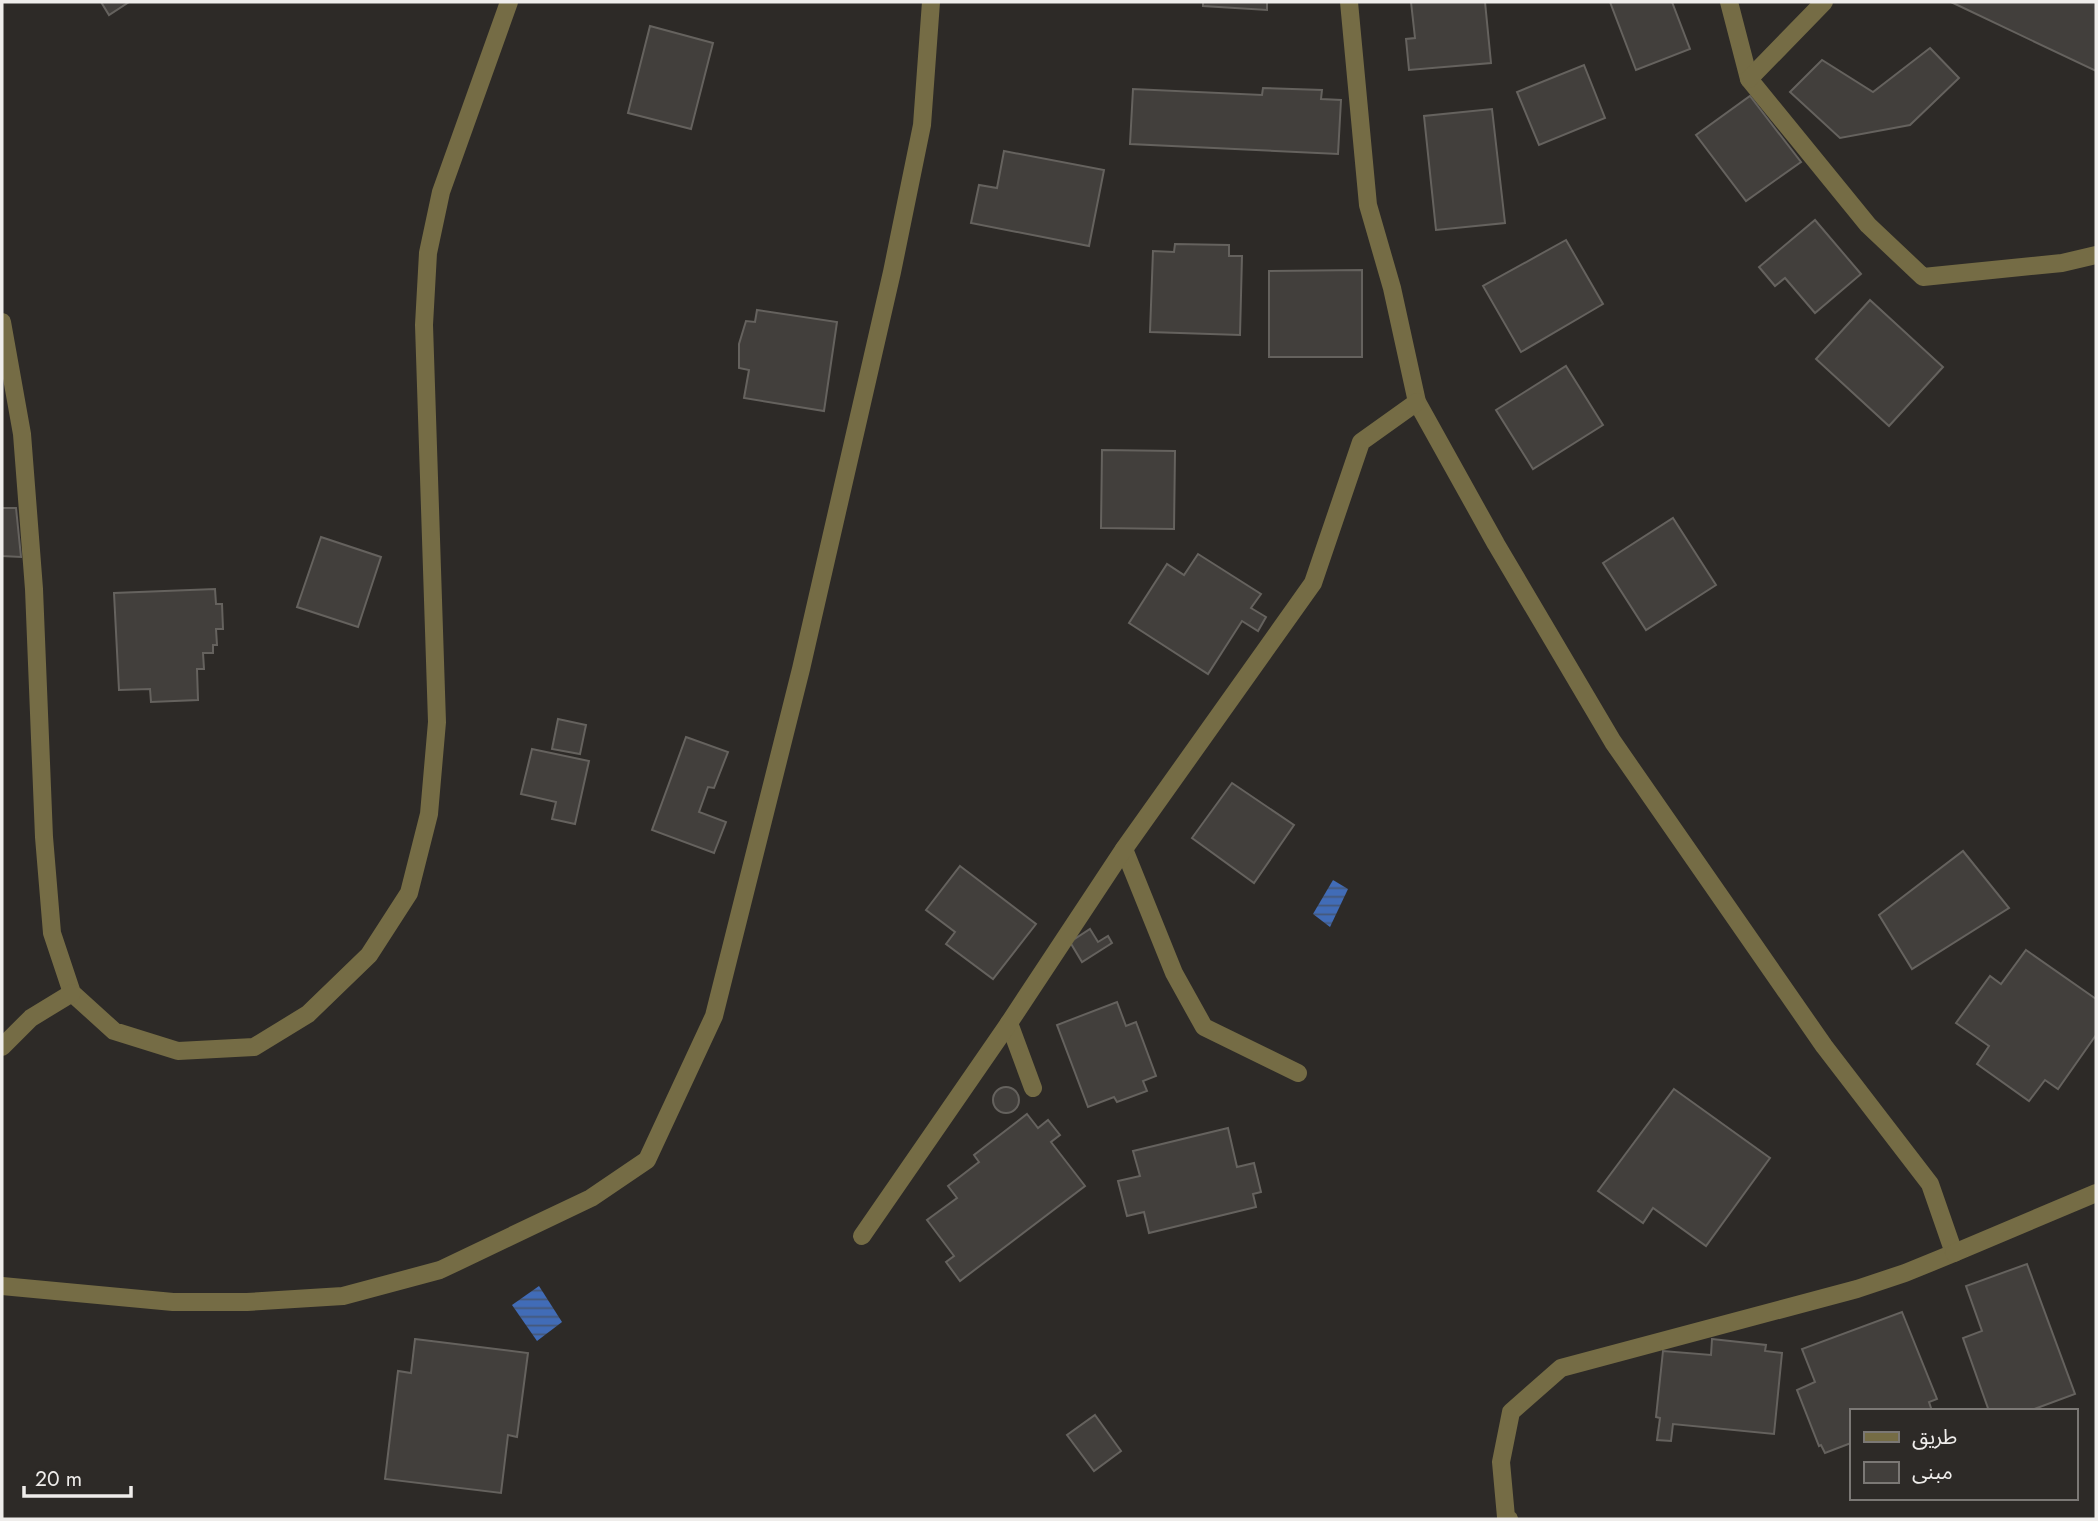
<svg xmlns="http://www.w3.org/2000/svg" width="2098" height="1521" viewBox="0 0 2098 1521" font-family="Jost,'Noto Sans Arabic',sans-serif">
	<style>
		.water { fill: url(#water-rules) }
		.building { fill: #423f3c; stroke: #65625e; stroke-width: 2 }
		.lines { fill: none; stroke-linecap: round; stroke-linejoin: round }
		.lane { stroke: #756c45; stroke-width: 18 }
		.street { stroke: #756c45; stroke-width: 18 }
	</style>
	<defs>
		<pattern id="water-rules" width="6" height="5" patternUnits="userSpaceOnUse" patternTransform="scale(1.75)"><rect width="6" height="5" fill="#416cb7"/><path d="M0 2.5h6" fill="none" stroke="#455879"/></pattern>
	</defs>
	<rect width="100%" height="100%" fill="#2d2a27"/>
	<g class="water">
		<path d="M1333,880L1348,889L1330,927L1313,914Z"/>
		<path d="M539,1286L562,1322L537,1341L512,1305Z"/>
	</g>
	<g class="building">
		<path d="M101,2H129L109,15Z"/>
		<path d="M1203,2H1267V10L1203,6Z"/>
		<path d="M1411,2H1485L1491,63L1409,70L1406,39L1415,38Z"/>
		<path d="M1610,2H1672L1690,49L1636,70Z"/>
		<path d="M1951,2H2096V71Z"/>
		<path d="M650,26L713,43L691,129L628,113Z"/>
		<path d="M1930,48L1959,78L1910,125L1840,138L1790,92L1822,60L1873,92Z"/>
		<path d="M1584,65L1605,118L1539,145L1517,92Z"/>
		<path d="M1263,88L1322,90L1321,99L1341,100L1338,154L1130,144L1133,89L1262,95Z"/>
		<path d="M1750,96L1801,162L1746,201L1696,135Z"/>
		<path d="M1492,109L1505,223L1436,230L1424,116Z"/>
		<path d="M1004,151L1104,170L1089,246L971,223L979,185L997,188Z"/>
		<path d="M1815,220L1861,274L1815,313L1785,278L1775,286L1759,267Z"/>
		<path d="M1566,240L1603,304L1521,352L1483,286Z"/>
		<path d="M1175,244L1229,245V256H1242L1240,335L1150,332L1153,251L1174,252Z"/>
		<path d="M1362,270V357H1269V271Z"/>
		<path d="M1870,300L1943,367L1889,426L1816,359Z"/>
		<path d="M757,310L837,322L824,411L744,398L749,370L739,368V344L746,321L755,322Z"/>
		<path d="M1566,366L1603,425L1533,469L1496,410Z"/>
		<path d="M1102,450L1175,451L1174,529L1101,528Z"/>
		<path d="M2,508H16L21,557L2,556Z"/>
		<path d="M1673,518L1716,585L1646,630L1603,563Z"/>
		<path d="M321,537L381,557L358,627L297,607Z"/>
		<path d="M1198,554L1261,594L1251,608L1266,617L1258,631L1242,621L1208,674L1129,623L1167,564L1184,575Z"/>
		<path d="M215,589L216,604H222L223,629H216L217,645H213V653H203L204,669H197L198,700L151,702L150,689L119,690L114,593Z"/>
		<path d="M558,719L586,725L580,754L552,749Z"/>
		<path d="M686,737L728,752L714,788L708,787L699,812L726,822L714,853L652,830Z"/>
		<path d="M532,749L589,761L575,824L552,819L556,802L521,794Z"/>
		<path d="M1232,783L1294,825L1254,883L1192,838Z"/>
		<path d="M1963,851L2009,908L1912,969L1879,915Z"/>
		<path d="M960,866L1036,924L993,979L946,944L955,932L926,910Z"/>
		<path d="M1090,929L1098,942L1108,936L1112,943L1082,962L1070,942Z"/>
		<path d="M2026,950L2096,999V1035L2058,1089L2045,1080L2029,1101L1977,1064L1989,1046L1956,1023L1990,976L2001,984Z"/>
		<path d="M1117,1002L1126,1026L1136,1022L1156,1076L1143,1081L1147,1091L1117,1102L1114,1097L1088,1107L1057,1025Z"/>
		<circle cx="1006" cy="1100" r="13"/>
		<path d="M1674,1089L1770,1158L1706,1246L1653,1208L1643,1223L1598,1191Z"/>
		<path d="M1027,1114L1038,1128L1048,1120L1060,1135L1051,1142L1085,1186L960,1281L946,1262L954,1256L927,1220L957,1198L948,1186L979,1162L974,1155Z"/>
		<path d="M1228,1128L1237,1167L1254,1163L1261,1192L1253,1194L1256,1207L1149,1233L1144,1212L1127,1216L1118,1181L1140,1176L1133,1151Z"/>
		<path d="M2027,1264L2075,1394L2029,1411H1989L1963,1338L1982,1331L1966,1286Z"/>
		<path d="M1902,1312L1937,1399L1929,1402L1932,1411H1851V1443L1825,1453L1821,1445L1819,1446L1797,1390L1815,1382L1802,1349Z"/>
		<path d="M415,1339L528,1353L517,1437L508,1435L501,1493L385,1479L398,1371L411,1373Z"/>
		<path d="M1712,1339L1766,1345L1765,1351L1782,1353L1774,1434L1673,1424L1671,1441L1657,1440L1660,1418L1656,1417L1663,1351L1711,1355Z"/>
		<path d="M1095,1415L1121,1451L1094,1471L1067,1435Z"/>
	</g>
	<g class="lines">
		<path class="lane" d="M1124,849L1174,973L1204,1027L1298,1073"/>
		<g class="street">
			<path d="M1349,2L1368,205L1392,288L1417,402L1496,544L1613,742L1824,1046L1930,1184L1954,1253L1905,1273L1857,1289L1561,1368L1511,1412L1501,1462L1506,1517L1509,1519"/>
			<path d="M1729,2L1749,79L1868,225L1923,277L2062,263L2096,255"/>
			<path d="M1749,79L1824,2"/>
			<path d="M2,322L22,434L34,589L44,837L52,933L72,993L114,1031L178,1051L254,1047L308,1014L369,955L409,893L429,814L437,722L424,325L428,253L441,192L509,2"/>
			<path d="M1009,1023L1033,1088"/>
			<path d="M2,1047L31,1018L72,993"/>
			<path d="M862,1236L1009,1023L1124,849L1313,583L1361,442L1417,402"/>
			<path d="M1954,1253L2096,1193"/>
			<path d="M2,1286L173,1302H247L343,1296L440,1270L591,1198L647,1160L714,1016L801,669L892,272L922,125L931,2"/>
		</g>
	</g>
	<rect width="2098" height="1521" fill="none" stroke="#efedeb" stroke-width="7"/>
	<rect x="1850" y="1409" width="228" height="91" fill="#2d2a27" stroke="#7b7875" stroke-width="2"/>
	<rect x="1864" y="1432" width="35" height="10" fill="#756c45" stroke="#7b7875" stroke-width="2"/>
	<text x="1912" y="1444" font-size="21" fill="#efedeb">طريق</text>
	<rect x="1864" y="1462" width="35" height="21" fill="#423f3c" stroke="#7b7875" stroke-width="2"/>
	<text x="1912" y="1479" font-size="21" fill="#efedeb">مبنى</text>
	<path d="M24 1486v10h107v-10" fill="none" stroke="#efedeb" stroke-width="3.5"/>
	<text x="35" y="1486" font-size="21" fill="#efedeb" stroke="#2d2a27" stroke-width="5" paint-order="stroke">20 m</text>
</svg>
